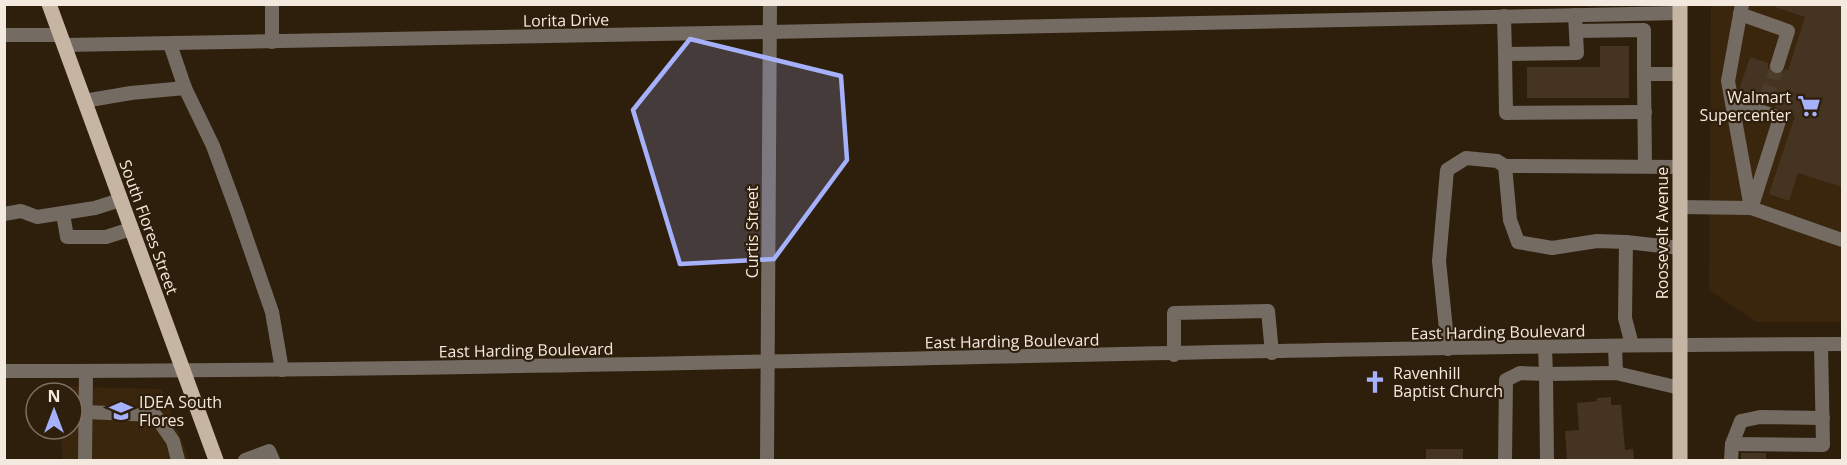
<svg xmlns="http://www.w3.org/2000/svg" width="1847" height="465" viewBox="0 0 1847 465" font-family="'Open Sans',sans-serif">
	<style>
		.built { fill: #3a250d }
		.building { fill: #463422 }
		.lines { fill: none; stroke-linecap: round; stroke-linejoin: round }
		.minor-tunnel { stroke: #4c3c2c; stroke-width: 14; stroke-dasharray: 14 7; stroke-linecap: butt }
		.minor { stroke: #746b62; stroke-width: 14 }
		.major { stroke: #c7b5a3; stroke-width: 15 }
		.marked { fill: #a6b1fc; fill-opacity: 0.2; stroke: #a6b1fc; stroke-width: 4.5; stroke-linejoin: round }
		.labels { text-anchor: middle; stroke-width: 4.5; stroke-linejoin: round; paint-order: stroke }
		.street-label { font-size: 16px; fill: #f4e9de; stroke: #2e1e0c }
		.poi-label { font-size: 16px; fill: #f4e9de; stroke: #2e1e0c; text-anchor: start }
	</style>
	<rect width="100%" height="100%" fill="#2e1e0c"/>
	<g class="built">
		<path d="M1711,5H1842V322H1756L1709,290Z"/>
		<path d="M61,386L162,389L189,460H62L61,429H72V393H61Z"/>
	</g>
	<g class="building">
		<path d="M1776,4H1842V187L1798,173L1789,201L1769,194L1795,116L1775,107L1777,102L1739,90L1750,57L1768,63V69L1774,74L1780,75L1785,69L1788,70L1805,17L1775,7Z"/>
		<path d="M1600,46H1629V98H1527V67H1600Z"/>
		<path d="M1611,397V405H1621L1625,450L1633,449L1634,460H1567L1565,431L1579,430L1577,403L1597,401V398Z"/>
		<rect x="1426" y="449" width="37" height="11"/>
		<rect x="1741" y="453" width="25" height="7"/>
	</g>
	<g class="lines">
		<path class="minor-tunnel" d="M1766,99L1777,66"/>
		<g class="minor">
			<path d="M272,4V42"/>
			<path d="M1742,4L1728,81L1751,208"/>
			<path d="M1740,14L1788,31L1777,66"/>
			<path d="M1504,16L1505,54L1577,53L1575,15"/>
			<path d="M1576,31L1644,30V74H1680"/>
			<path d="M4,35H60"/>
			<path d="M170,44L185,88L213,146L237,211L272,312L282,370"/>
			<path d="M64,45L770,32L1680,13"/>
			<path d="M1505,54L1506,113L1645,112"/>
			<path d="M1644,74L1645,166"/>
			<path d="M84,101L131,93L185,88"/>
			<path d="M1732,102L1780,118L1752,206"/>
			<path d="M1505,166L1680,167"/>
			<path d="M1680,207L1751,208L1842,240"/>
			<path d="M4,214L21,211L37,217L95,208L120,200"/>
			<path d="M63,214L67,237H106L131,229"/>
			<path d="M1626,242L1625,318L1632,345"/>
			<path d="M1615,346L1616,373"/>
			<path d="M1448,349L1439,261L1447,170L1466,158L1497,161L1505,166L1510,220L1518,242L1552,248L1597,241L1626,242L1680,248"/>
			<path d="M1174,355V313L1268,311L1272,353"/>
			<path d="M4,371C617,371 1230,346 1842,344"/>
			<path d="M85,412L155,415L173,441L178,460"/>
			<path d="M1732,444L1823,445L1821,344"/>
			<path d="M85,460L86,371"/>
			<path d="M245,460L269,451L273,460"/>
			<path d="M767,460L770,4"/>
			<path d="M1505,460L1506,380L1520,373L1546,374L1545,347"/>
			<path d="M1547,460L1546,374L1616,373L1680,388"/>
			<path d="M1731,460L1732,444L1741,421L1760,417L1823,418"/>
		</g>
		<g class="major">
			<path d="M49,4L216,460"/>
			<path d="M1680,4V460"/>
		</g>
	</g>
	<path class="marked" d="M690,39L841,76L847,160L774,259L680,264L633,110Z"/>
	<defs>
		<g id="supermarket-bare" transform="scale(1.8)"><path d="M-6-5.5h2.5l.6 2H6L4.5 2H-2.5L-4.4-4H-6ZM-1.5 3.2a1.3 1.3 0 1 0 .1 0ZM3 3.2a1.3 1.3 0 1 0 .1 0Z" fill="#a6b1fc" stroke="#2e1e0c" stroke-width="2.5" paint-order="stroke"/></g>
		<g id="church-bare" transform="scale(1.8)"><path d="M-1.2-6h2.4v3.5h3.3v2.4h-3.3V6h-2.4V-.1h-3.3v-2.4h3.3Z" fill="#a6b1fc" stroke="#2e1e0c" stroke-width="2.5" paint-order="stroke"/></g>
		<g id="school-bare" transform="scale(1.8)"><path d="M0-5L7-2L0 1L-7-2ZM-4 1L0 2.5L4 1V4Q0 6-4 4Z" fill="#a6b1fc" stroke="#2e1e0c" stroke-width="2.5" paint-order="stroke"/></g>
	</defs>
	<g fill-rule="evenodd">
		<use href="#supermarket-bare" x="1809" y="106"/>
		<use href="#church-bare" x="1375" y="382"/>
		<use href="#school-bare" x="121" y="411"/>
	</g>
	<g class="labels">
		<g class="street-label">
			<text transform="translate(566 20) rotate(-1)" y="6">Lorita Drive</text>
			<text transform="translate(149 227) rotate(70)" y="6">South Flores Street</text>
			<text transform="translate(752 232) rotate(-90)" y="6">Curtis Street</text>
			<text transform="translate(1662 233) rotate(-90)" y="6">Roosevelt Avenue</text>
			<text transform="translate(1498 332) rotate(-1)" y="6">East Harding Boulevard</text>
			<text transform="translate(1012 341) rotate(-1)" y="6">East Harding Boulevard</text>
			<text transform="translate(526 350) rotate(-1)" y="6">East Harding Boulevard</text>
		</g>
		<g class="poi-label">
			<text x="1791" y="103" text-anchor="end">Walmart<tspan x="1791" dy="18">Supercenter</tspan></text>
			<text x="1393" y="379">Ravenhill<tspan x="1393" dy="18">Baptist Church</tspan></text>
			<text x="139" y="408">IDEA South<tspan x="139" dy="18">Flores</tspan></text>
		</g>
	</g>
	<rect width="1847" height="465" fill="none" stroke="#f4e9de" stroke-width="12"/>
	<g transform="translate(54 411)"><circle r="28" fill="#2e1e0c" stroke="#7d6f60" stroke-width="1.5"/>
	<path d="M0-4.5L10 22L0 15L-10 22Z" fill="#a6b1fc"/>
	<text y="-9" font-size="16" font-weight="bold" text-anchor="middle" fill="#f4e9de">N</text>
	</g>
</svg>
